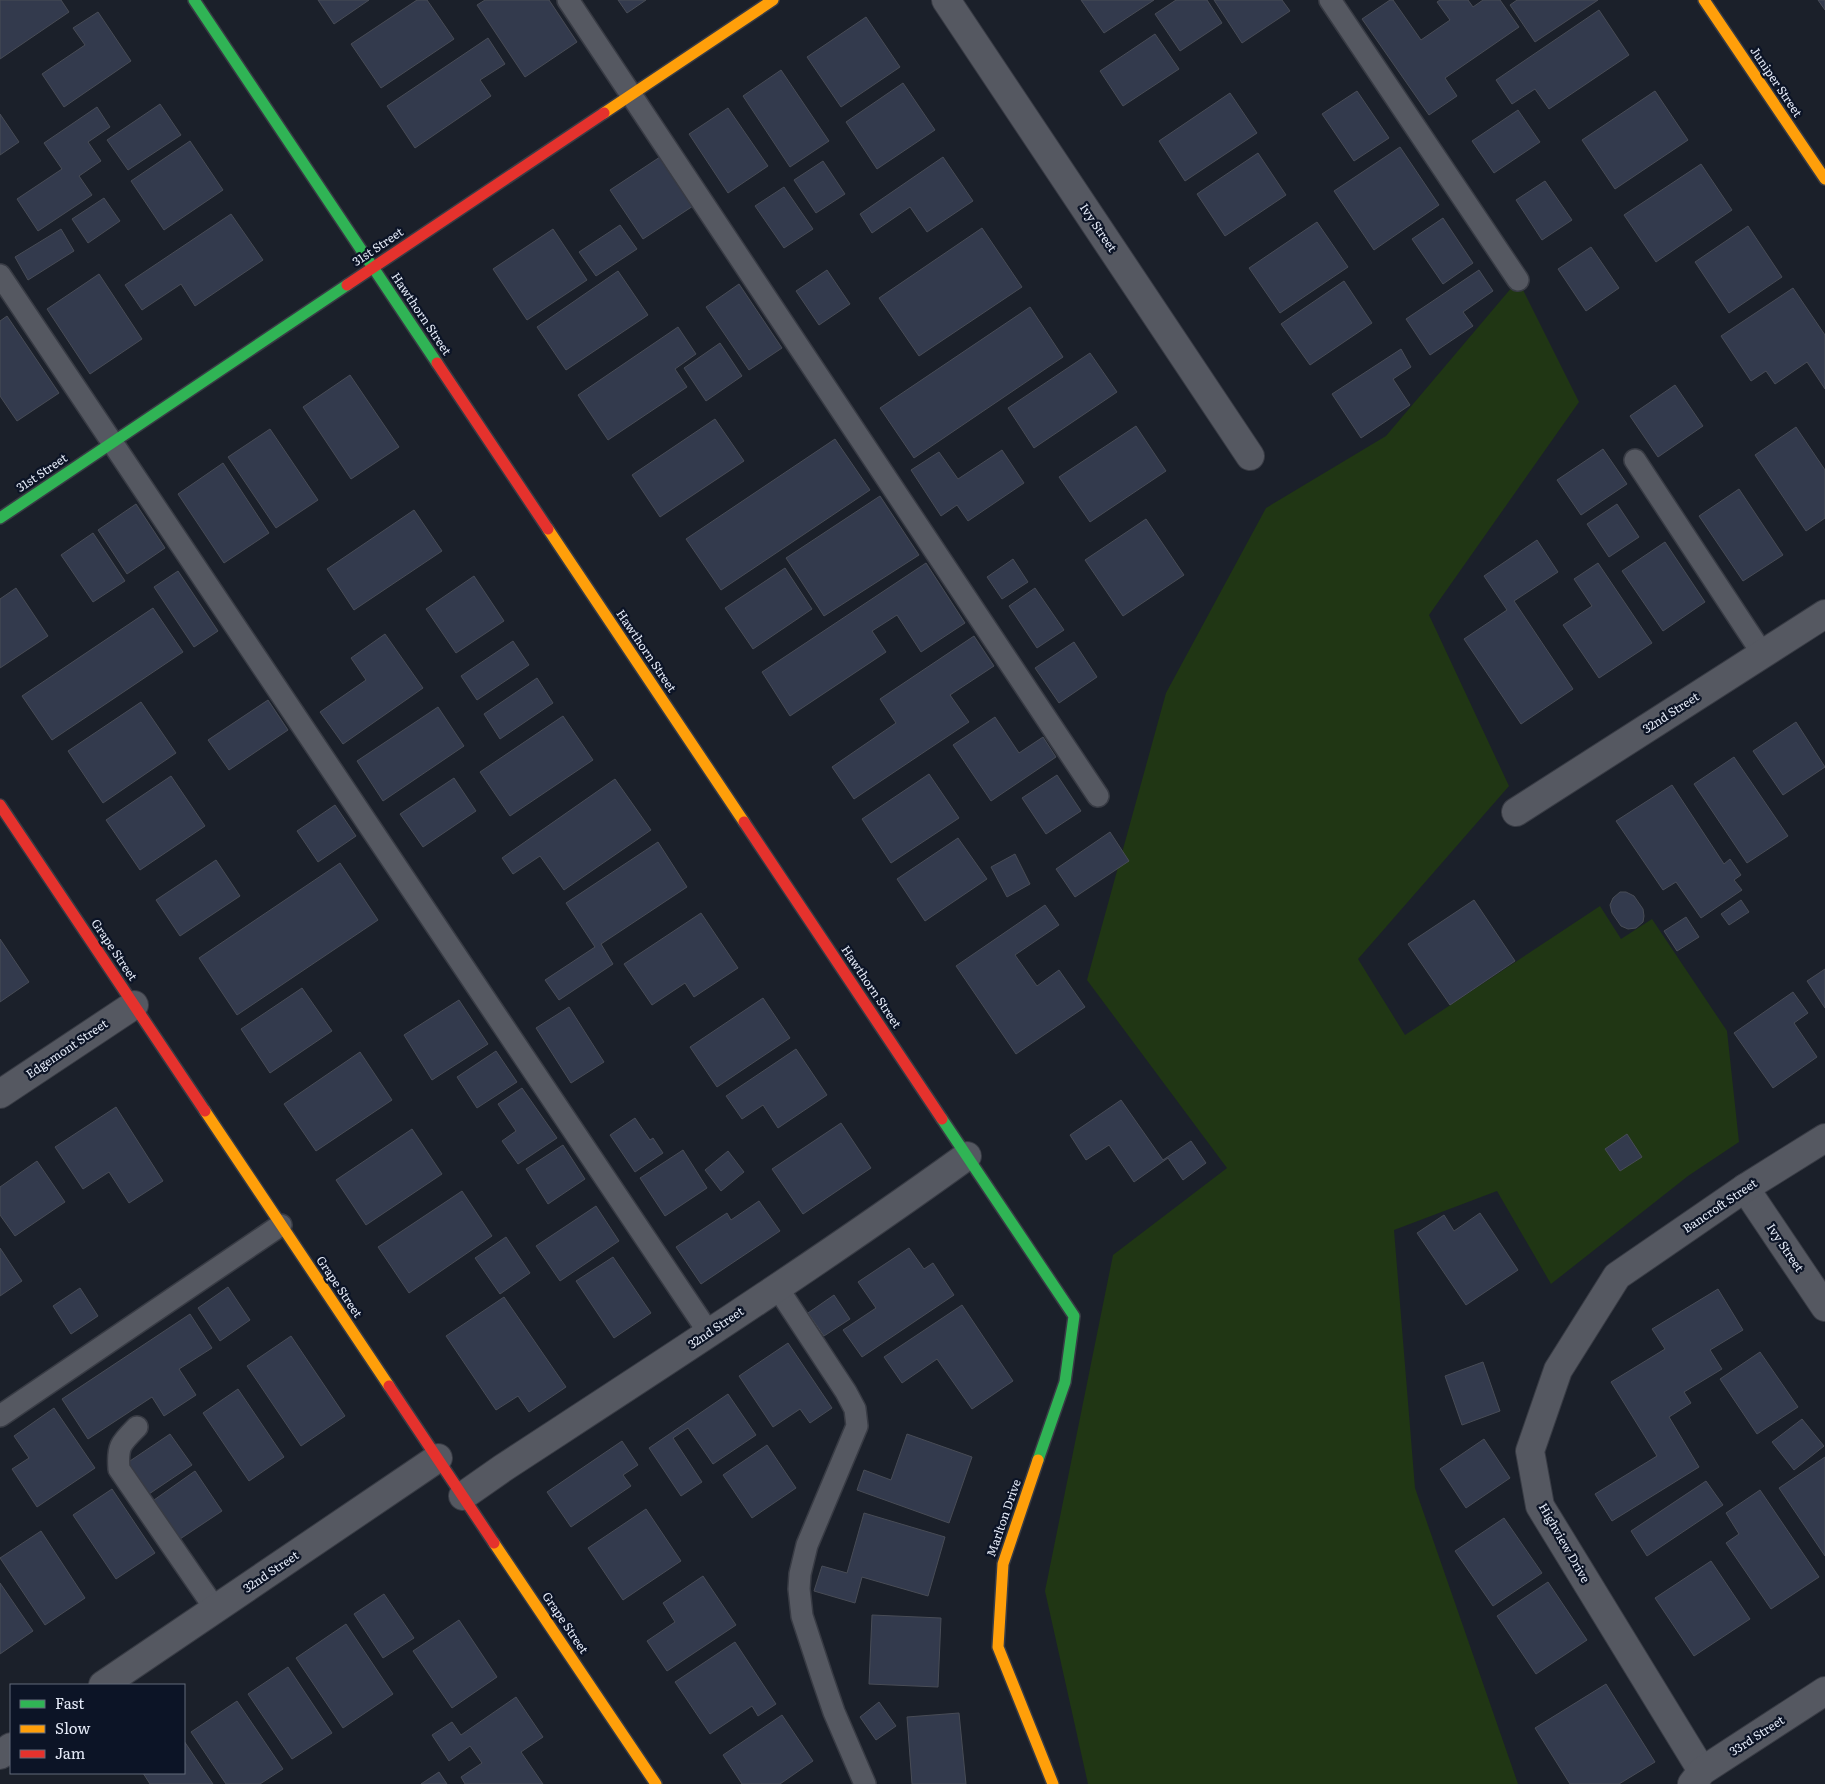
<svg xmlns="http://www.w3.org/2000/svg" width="1825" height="1784" viewBox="0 0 1825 1784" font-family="Literata,serif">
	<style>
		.green { fill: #203614 }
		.building { fill: #333a4d; stroke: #484c56 }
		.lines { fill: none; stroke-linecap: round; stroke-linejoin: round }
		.lane-casing { stroke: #383b44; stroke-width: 24 }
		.street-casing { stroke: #383b44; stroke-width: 30 }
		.fast-casing { stroke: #383b44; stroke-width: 14 }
		.slow-casing { stroke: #383b44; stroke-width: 14 }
		.jam-casing { stroke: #383b44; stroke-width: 14 }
		.lane { stroke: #555861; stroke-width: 21 }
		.street { stroke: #555861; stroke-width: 28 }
		.fast { stroke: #30b455; stroke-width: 11 }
		.slow { stroke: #ff9f0a; stroke-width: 11 }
		.jam { stroke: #e5322d; stroke-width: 11 }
		.labels { text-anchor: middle; stroke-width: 4.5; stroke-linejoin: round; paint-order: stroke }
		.street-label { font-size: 12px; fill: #e5ebf8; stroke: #0c1426 }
	</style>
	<rect width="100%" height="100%" fill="#1b202a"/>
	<path class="green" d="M1518,280L1579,402L1429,615L1509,786L1358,959L1405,1035L1600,906L1621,939L1652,919L1727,1031L1739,1142L1688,1176L1551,1284L1497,1191L1394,1230L1415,1488L1518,1784H1088L1045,1591L1113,1255L1227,1168L1087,980L1166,693L1266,508L1386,436Z"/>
	<g class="building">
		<path d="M0,0H61L69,12L0,59Z"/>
		<path d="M318,0H369L334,24Z"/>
		<path d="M417,0H427L454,39L381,88L351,44Z"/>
		<path d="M485,0H549L577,42L525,77L477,5Z"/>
		<path d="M618,0H646L627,13Z"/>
		<path d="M1081,0H1154L1104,33Z"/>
		<path d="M1176,0H1207L1222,23L1180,51L1155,14Z"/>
		<path d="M1214,0H1282L1290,11L1242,43Z"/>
		<path d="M1390,0H1393L1421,40L1450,20L1437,2L1440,0H1468L1473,7L1483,0H1500L1519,27L1445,78L1457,96L1429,115L1362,19Z"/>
		<path d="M1517,0H1598L1535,42L1510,5Z"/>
		<path d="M1818,0H1825V10Z"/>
		<path d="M1599,10L1629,55L1549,109L1535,89L1512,104L1496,80Z"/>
		<path d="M98,12L131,61L64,107L42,74L85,45L73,28Z"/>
		<path d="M866,17L900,67L841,107L807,57Z"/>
		<path d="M1155,34L1179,69L1123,106L1100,71Z"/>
		<path d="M488,38L505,64L480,80L491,96L415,148L387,106Z"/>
		<path d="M781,70L829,141L790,167L743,96Z"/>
		<path d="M903,83L935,130L877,169L846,122Z"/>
		<path d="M1357,91L1389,138L1354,161L1322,114Z"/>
		<path d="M1655,91L1688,140L1615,189L1582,140Z"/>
		<path d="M1230,93L1257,133L1185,181L1159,141Z"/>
		<path d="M160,104L181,135L128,170L107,140Z"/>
		<path d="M97,107L110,127L88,142L101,161L79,176L92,195L38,231L17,199L62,169L44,143Z"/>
		<path d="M728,108L768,166L728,193L689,134Z"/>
		<path d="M1518,110L1540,142L1494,173L1472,141Z"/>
		<path d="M0,114L19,142L0,155Z"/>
		<path d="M190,141L223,190L164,230L131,181Z"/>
		<path d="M1400,147L1439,205L1374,250L1334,191Z"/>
		<path d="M1258,153L1286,195L1225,236L1197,194Z"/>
		<path d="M660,157L693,206L643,239L610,190Z"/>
		<path d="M943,157L973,201L927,232L910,207L872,233L860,214Z"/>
		<path d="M823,161L845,194L816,213L794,180Z"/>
		<path d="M1701,164L1732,210L1656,262L1624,215Z"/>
		<path d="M1545,181L1572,220L1542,240L1516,200Z"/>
		<path d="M784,187L813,229L784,248L755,206Z"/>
		<path d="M104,198L120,221L88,243L72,219Z"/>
		<path d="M231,214L263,260L195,306L181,284L142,310L125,285Z"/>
		<path d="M1443,218L1473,263L1443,284L1412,239Z"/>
		<path d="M1317,222L1348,267L1280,313L1249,268Z"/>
		<path d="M620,225L637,249L596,276L579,252Z"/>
		<path d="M1748,226L1782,277L1729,313L1695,262Z"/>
		<path d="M982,228L1022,287L919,356L879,298Z"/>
		<path d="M61,229L74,251L28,280L15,257Z"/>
		<path d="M553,229L587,280L527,320L493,269Z"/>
		<path d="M1591,247L1619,288L1586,311L1558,269Z"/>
		<path d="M827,270L850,304L819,325L796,291Z"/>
		<path d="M1479,270L1493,291L1463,312L1473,326L1430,355L1406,319Z"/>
		<path d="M618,271L648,315L566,370L537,327Z"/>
		<path d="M99,274L142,339L90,374L47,309Z"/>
		<path d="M1344,281L1372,323L1310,365L1281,324Z"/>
		<path d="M739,284L782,348L749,370L706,307Z"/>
		<path d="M1793,288L1825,335V389L1807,362L1775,384L1766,371L1751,381L1721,336Z"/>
		<path d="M1030,307L1063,357L914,458L880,408Z"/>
		<path d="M7,316L59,393L17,421L0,396V321Z"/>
		<path d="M678,327L696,354L675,369L687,387L608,440L578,395Z"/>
		<path d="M720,343L742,376L706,401L684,368Z"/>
		<path d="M1401,349L1411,367L1393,379L1410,405L1361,438L1332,394Z"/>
		<path d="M1090,353L1117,392L1034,448L1008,408Z"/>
		<path d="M350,375L399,447L351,479L303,407Z"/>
		<path d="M1675,385L1703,426L1658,457L1630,416Z"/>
		<path d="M715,419L744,461L660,517L632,475Z"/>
		<path d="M1136,426L1166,471L1090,522L1059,477Z"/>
		<path d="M1796,427L1825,470V518L1806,531L1755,455Z"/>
		<path d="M270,429L318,500L276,528L228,457Z"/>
		<path d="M835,439L870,490L721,590L686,539Z"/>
		<path d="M1603,449L1627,484L1581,515L1557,480Z"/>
		<path d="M1002,450L1024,483L968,521L957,505L941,516L911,470L939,452L958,479Z"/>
		<path d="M223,463L269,533L224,563L178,494Z"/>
		<path d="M1739,489L1783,555L1743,581L1699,516Z"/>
		<path d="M880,496L919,555L824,616L786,558Z"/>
		<path d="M136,504L165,548L127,574L98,530Z"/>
		<path d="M1617,504L1639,537L1609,557L1587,524Z"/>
		<path d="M414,510L442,551L354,610L327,569Z"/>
		<path d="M1146,519L1184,575L1123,616L1085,560Z"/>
		<path d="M93,533L125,581L93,602L61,555Z"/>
		<path d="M1537,540L1558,572L1514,601L1573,689L1521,724L1464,639L1507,610L1484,576Z"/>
		<path d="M1665,542L1705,602L1663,631L1622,571Z"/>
		<path d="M1013,559L1028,582L1002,599L987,577Z"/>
		<path d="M926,563L965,623L921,652L897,615L872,631L886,652L790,716L762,672Z"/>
		<path d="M1598,563L1652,643L1599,678L1563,625L1592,606L1574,579Z"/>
		<path d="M785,568L812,609L753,649L725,608Z"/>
		<path d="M178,571L218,631L194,647L154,587Z"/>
		<path d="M474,576L504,621L456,653L426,609Z"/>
		<path d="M16,588L48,636L0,668V599Z"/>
		<path d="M1035,588L1064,630L1037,648L1009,606Z"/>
		<path d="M153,608L183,652L52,740L22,696Z"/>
		<path d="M385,634L423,688L343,744L320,712L366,680L351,658Z"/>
		<path d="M974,636L994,666L950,695L969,722L854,799L832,767L896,723L880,699Z"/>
		<path d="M513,641L529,665L477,700L461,676Z"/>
		<path d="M1074,642L1097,677L1059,703L1035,668Z"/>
		<path d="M537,678L553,703L500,739L484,714Z"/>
		<path d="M268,700L288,730L229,770L208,740Z"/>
		<path d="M141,702L176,753L103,803L68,751Z"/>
		<path d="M438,707L464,746L383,801L357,761Z"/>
		<path d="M563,716L593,760L510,816L480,772Z"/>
		<path d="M995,717L1019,753L1043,737L1056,757L991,801L953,745Z"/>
		<path d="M1796,722L1825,767L1783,795L1753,751Z"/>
		<path d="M1734,757L1788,836L1747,863L1694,784Z"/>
		<path d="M929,774L959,818L891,863L862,819Z"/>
		<path d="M1057,775L1081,811L1046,834L1022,798Z"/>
		<path d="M171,776L205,826L140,870L106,820Z"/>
		<path d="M454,778L476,811L423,847L400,814Z"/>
		<path d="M615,779L651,830L564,890L540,856L513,874L502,858Z"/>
		<path d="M1672,785L1724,864L1730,859L1741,875L1734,880L1742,890L1701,918L1676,882L1663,890L1616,821Z"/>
		<path d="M335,805L356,836L318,862L297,831Z"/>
		<path d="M1110,832L1129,861L1075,897L1056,869Z"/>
		<path d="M958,838L987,879L925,921L897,879Z"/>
		<path d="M658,842L687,887L601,944L613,964L559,1000L545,980L595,947L566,903Z"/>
		<path d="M1015,854L1030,884L1007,897L991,867Z"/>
		<path d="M216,860L240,896L180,936L156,900Z"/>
		<path d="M340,863L378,920L237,1015L199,958Z"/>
		<path d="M1620,892H1626L1634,896L1643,909L1644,916L1643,922L1636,928L1628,929L1621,926L1612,913L1610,905L1613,898Z"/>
		<path d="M1474,900L1515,961L1450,1005L1408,944Z"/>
		<path d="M1741,900L1749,912L1729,925L1721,914Z"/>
		<path d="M1045,905L1059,925L1015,955L1037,986L1059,970L1085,1007L1016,1054L956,966Z"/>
		<path d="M701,913L738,968L694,997L685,983L652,1005L624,964Z"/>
		<path d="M1686,917L1699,937L1677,951L1664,931Z"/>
		<path d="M0,939L29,982L0,1002Z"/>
		<path d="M1825,969V1008L1807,981Z"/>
		<path d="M302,988L332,1031L270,1073L241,1029Z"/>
		<path d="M1793,992L1808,1013L1794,1023L1817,1057L1773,1088L1734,1033Z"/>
		<path d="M763,998L790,1038L717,1087L690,1047Z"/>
		<path d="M459,1000L488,1044L432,1080L404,1035Z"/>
		<path d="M569,1007L604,1062L571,1083L536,1028Z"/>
		<path d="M796,1049L827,1095L778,1128L763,1105L742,1119L726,1096Z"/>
		<path d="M496,1051L517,1082L477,1108L457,1077Z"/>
		<path d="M360,1052L392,1100L316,1151L284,1104Z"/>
		<path d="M522,1088L557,1138L518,1164L502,1141L516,1131L498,1104Z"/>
		<path d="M1121,1100L1163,1160L1191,1141L1206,1163L1183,1180L1168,1158L1134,1182L1109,1145L1086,1160L1070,1135Z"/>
		<path d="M116,1107L163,1181L129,1203L109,1172L83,1189L55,1147Z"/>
		<path d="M635,1118L650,1140L653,1138L663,1153L635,1172L610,1135Z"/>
		<path d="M841,1123L871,1168L803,1214L772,1169Z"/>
		<path d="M412,1129L442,1174L366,1225L336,1180Z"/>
		<path d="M1627,1134L1642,1157L1620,1171L1605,1149Z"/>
		<path d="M563,1145L585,1179L548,1204L526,1169Z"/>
		<path d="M683,1150L707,1188L665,1216L640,1178Z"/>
		<path d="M728,1151L744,1172L721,1191L705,1170Z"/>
		<path d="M37,1161L65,1202L15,1236L0,1215V1187Z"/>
		<path d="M462,1191L492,1236L409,1293L378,1247Z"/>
		<path d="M759,1201L780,1231L701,1284L676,1247L727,1213L731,1220Z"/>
		<path d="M596,1206L619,1241L560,1281L536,1246Z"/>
		<path d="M1480,1213L1518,1270L1466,1305L1417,1233L1444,1215L1454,1231Z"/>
		<path d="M506,1237L530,1273L500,1294L475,1258Z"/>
		<path d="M0,1248L22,1281L0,1296Z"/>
		<path d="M909,1248L924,1269L933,1263L954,1295L862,1357L843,1330L876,1308L858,1282Z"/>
		<path d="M613,1257L651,1313L614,1338L576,1281Z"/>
		<path d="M228,1287L250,1320L220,1341L198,1308Z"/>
		<path d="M80,1288L98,1316L71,1334L53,1306Z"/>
		<path d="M1718,1289L1743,1330L1710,1350L1722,1369L1684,1392L1691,1403L1669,1417L1699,1467L1612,1521L1595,1494L1657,1456L1611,1382L1665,1349L1652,1329Z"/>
		<path d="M834,1295L850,1319L824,1336L808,1313Z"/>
		<path d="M504,1297L566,1387L529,1412L518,1396L496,1410L446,1336Z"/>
		<path d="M962,1305L1013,1381L972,1409L937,1359L902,1383L884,1357Z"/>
		<path d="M190,1314L212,1348L179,1369L196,1395L164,1416L152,1397L88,1439L62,1399Z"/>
		<path d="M291,1336L345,1416L301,1446L247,1366Z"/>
		<path d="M788,1343L832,1408L810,1423L800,1409L773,1427L739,1376Z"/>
		<path d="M1760,1352L1798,1407L1757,1434L1720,1379Z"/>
		<path d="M1483,1362L1500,1411L1462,1425L1445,1376Z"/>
		<path d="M238,1389L284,1457L249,1481L203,1413Z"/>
		<path d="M728,1394L756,1435L713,1464L688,1428L673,1438L702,1482L681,1496L649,1448Z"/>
		<path d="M54,1408L95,1468L37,1507L12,1469L29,1458L14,1436Z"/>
		<path d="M1802,1419L1824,1446L1794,1470L1772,1442Z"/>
		<path d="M170,1434L192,1465L149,1494L127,1463Z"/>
		<path d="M907,1434L972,1457L949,1523L857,1490L864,1470L891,1480Z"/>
		<path d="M1484,1439L1510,1478L1466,1508L1440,1469Z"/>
		<path d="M622,1441L638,1465L623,1475L631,1486L571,1527L547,1492Z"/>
		<path d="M767,1445L796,1488L752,1518L723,1475Z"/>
		<path d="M1825,1457V1556L1779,1488Z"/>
		<path d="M195,1471L222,1511L180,1539L154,1500Z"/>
		<path d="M1706,1481L1723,1505L1647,1556L1631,1531Z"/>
		<path d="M112,1489L155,1553L116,1579L73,1515Z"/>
		<path d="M1760,1490L1819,1577L1771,1609L1726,1543L1739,1534L1726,1513Z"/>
		<path d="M646,1509L681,1561L623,1600L588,1548Z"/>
		<path d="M864,1513L945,1537L928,1596L862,1577L855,1603L814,1591L822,1566L847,1573Z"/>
		<path d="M1504,1518L1542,1573L1493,1606L1455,1551Z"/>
		<path d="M41,1531L85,1598L45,1625L0,1558Z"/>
		<path d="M1711,1561L1750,1619L1694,1656L1655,1598Z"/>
		<path d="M703,1576L736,1625L667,1671L647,1641L675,1622L663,1603Z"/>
		<path d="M1548,1582L1587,1640L1536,1674L1497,1616Z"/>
		<path d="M0,1583L33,1631L0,1654Z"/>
		<path d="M384,1594L414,1638L383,1658L354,1614Z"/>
		<path d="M872,1615L941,1618L938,1687L869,1684Z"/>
		<path d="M459,1620L497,1677L452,1708L413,1651Z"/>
		<path d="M346,1624L393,1694L343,1728L296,1658Z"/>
		<path d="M735,1642L776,1704L758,1716L752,1706L710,1734L675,1682Z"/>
		<path d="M288,1667L332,1733L292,1759L248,1694Z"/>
		<path d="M1606,1684L1655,1762L1619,1784H1570L1535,1728Z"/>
		<path d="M516,1697L543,1737L521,1752L543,1784H465L461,1777L482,1763L470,1746L449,1761L432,1735L452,1722L461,1735Z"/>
		<path d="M237,1701L283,1769L260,1784H226L191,1732Z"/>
		<path d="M879,1702L896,1726L876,1740L860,1717Z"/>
		<path d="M959,1713L966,1784H912L907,1717Z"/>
		<path d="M782,1715L813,1761L780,1784H742L723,1755Z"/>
		<path d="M184,1741L213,1784H150L143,1773H184Z"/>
		<path d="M439,1772L447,1784H421Z"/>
	</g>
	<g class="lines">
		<g class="lane-casing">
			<g id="lane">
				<path d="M568,0L1098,796"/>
				<path d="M1330,0L1518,280"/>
				<path d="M0,275L709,1333"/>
				<path d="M1635,460L1762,653"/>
				<path d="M777,1287L846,1392L855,1409L857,1426L807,1545L800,1574L799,1589L802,1616L822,1677L834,1712L865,1784"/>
				<path d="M0,1416L281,1225"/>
				<path d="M137,1427C121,1443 117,1446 119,1469L216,1610"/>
			</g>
		</g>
		<g class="street-casing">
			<g id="street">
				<path d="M946,0L1250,456"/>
				<path d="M1516,812L1825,614"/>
				<path d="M0,1094L134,1005"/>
				<path d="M1745,1188L1825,1307"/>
				<path d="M463,1496L503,1468C659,1366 816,1265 967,1156"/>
				<path d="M103,1685L438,1458"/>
				<path d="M0,1755L11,1747"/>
				<path d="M1702,1771L1540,1506L1530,1451L1558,1370L1617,1276L1745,1188L1825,1138"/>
				<path d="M1692,1784L1702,1771L1825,1691"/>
			</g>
		</g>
		<g class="fast-casing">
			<g id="fast">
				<path d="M194,0L437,363"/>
				<path d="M0,518L347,285"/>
				<path d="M942,1119L1074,1316L1065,1382L1038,1460"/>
			</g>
		</g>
		<g class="slow-casing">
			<g id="slow">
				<path d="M1704,0L1825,179"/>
				<path d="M604,113L773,0"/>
				<path d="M548,529L744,822"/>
				<path d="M205,1111L389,1386"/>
				<path d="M1038,1460L1003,1564L998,1647L1053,1784"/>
				<path d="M494,1543L656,1784"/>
			</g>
		</g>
		<g class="jam-casing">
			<g id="jam">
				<path d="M347,285L604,113"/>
				<path d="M437,363L548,529"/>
				<path d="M0,805L205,1111"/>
				<path d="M744,822L942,1119"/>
				<path d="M389,1386L494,1543"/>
			</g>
		</g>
		<use href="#lane" class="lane"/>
		<use href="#street" class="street"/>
		<use href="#fast" class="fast"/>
		<use href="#slow" class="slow"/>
		<use href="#jam" class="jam"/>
	</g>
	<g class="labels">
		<g class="street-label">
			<text transform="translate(1776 82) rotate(56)" y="4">Juniper Street</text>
			<text transform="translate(1098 228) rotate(56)" y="4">Ivy Street</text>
			<text transform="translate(378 247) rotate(-34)" y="4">31st Street</text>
			<text transform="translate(421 314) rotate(56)" y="4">Hawthorn Street</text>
			<text transform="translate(42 473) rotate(-34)" y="4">31st Street</text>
			<text transform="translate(646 651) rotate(56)" y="4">Hawthorn Street</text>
			<text transform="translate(1671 713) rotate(-33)" y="4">32nd Street</text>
			<text transform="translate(114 950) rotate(56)" y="4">Grape Street</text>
			<text transform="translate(871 987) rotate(56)" y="4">Hawthorn Street</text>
			<text transform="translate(67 1049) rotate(-34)" y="4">Edgemont Street</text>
			<text transform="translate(1720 1206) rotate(-34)" y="4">Bancroft Street</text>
			<text transform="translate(1785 1248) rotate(56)" y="4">Ivy Street</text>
			<text transform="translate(339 1287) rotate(56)" y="4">Grape Street</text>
			<text transform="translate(716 1328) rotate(-34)" y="4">32nd Street</text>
			<text transform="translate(1004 1518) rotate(-71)" y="4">Marlton Drive</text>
			<text transform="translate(1564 1543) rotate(60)" y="4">Highview Drive</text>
			<text transform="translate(271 1572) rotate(-34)" y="4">32nd Street</text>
			<text transform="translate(565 1623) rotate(56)" y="4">Grape Street</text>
			<text transform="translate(1757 1736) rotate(-33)" y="4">33rd Street</text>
		</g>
	</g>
	<rect x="10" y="1684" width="175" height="90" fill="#0c1426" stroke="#636a7a"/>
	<rect x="20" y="1700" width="25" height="8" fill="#30b455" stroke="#636a7a"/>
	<text x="55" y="1709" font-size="15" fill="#e5ebf8">Fast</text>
	<rect x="20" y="1725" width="25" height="8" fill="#ff9f0a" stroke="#636a7a"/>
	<text x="55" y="1734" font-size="15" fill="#e5ebf8">Slow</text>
	<rect x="20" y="1750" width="25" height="8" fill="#e5322d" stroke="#636a7a"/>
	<text x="55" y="1759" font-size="15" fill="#e5ebf8">Jam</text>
</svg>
